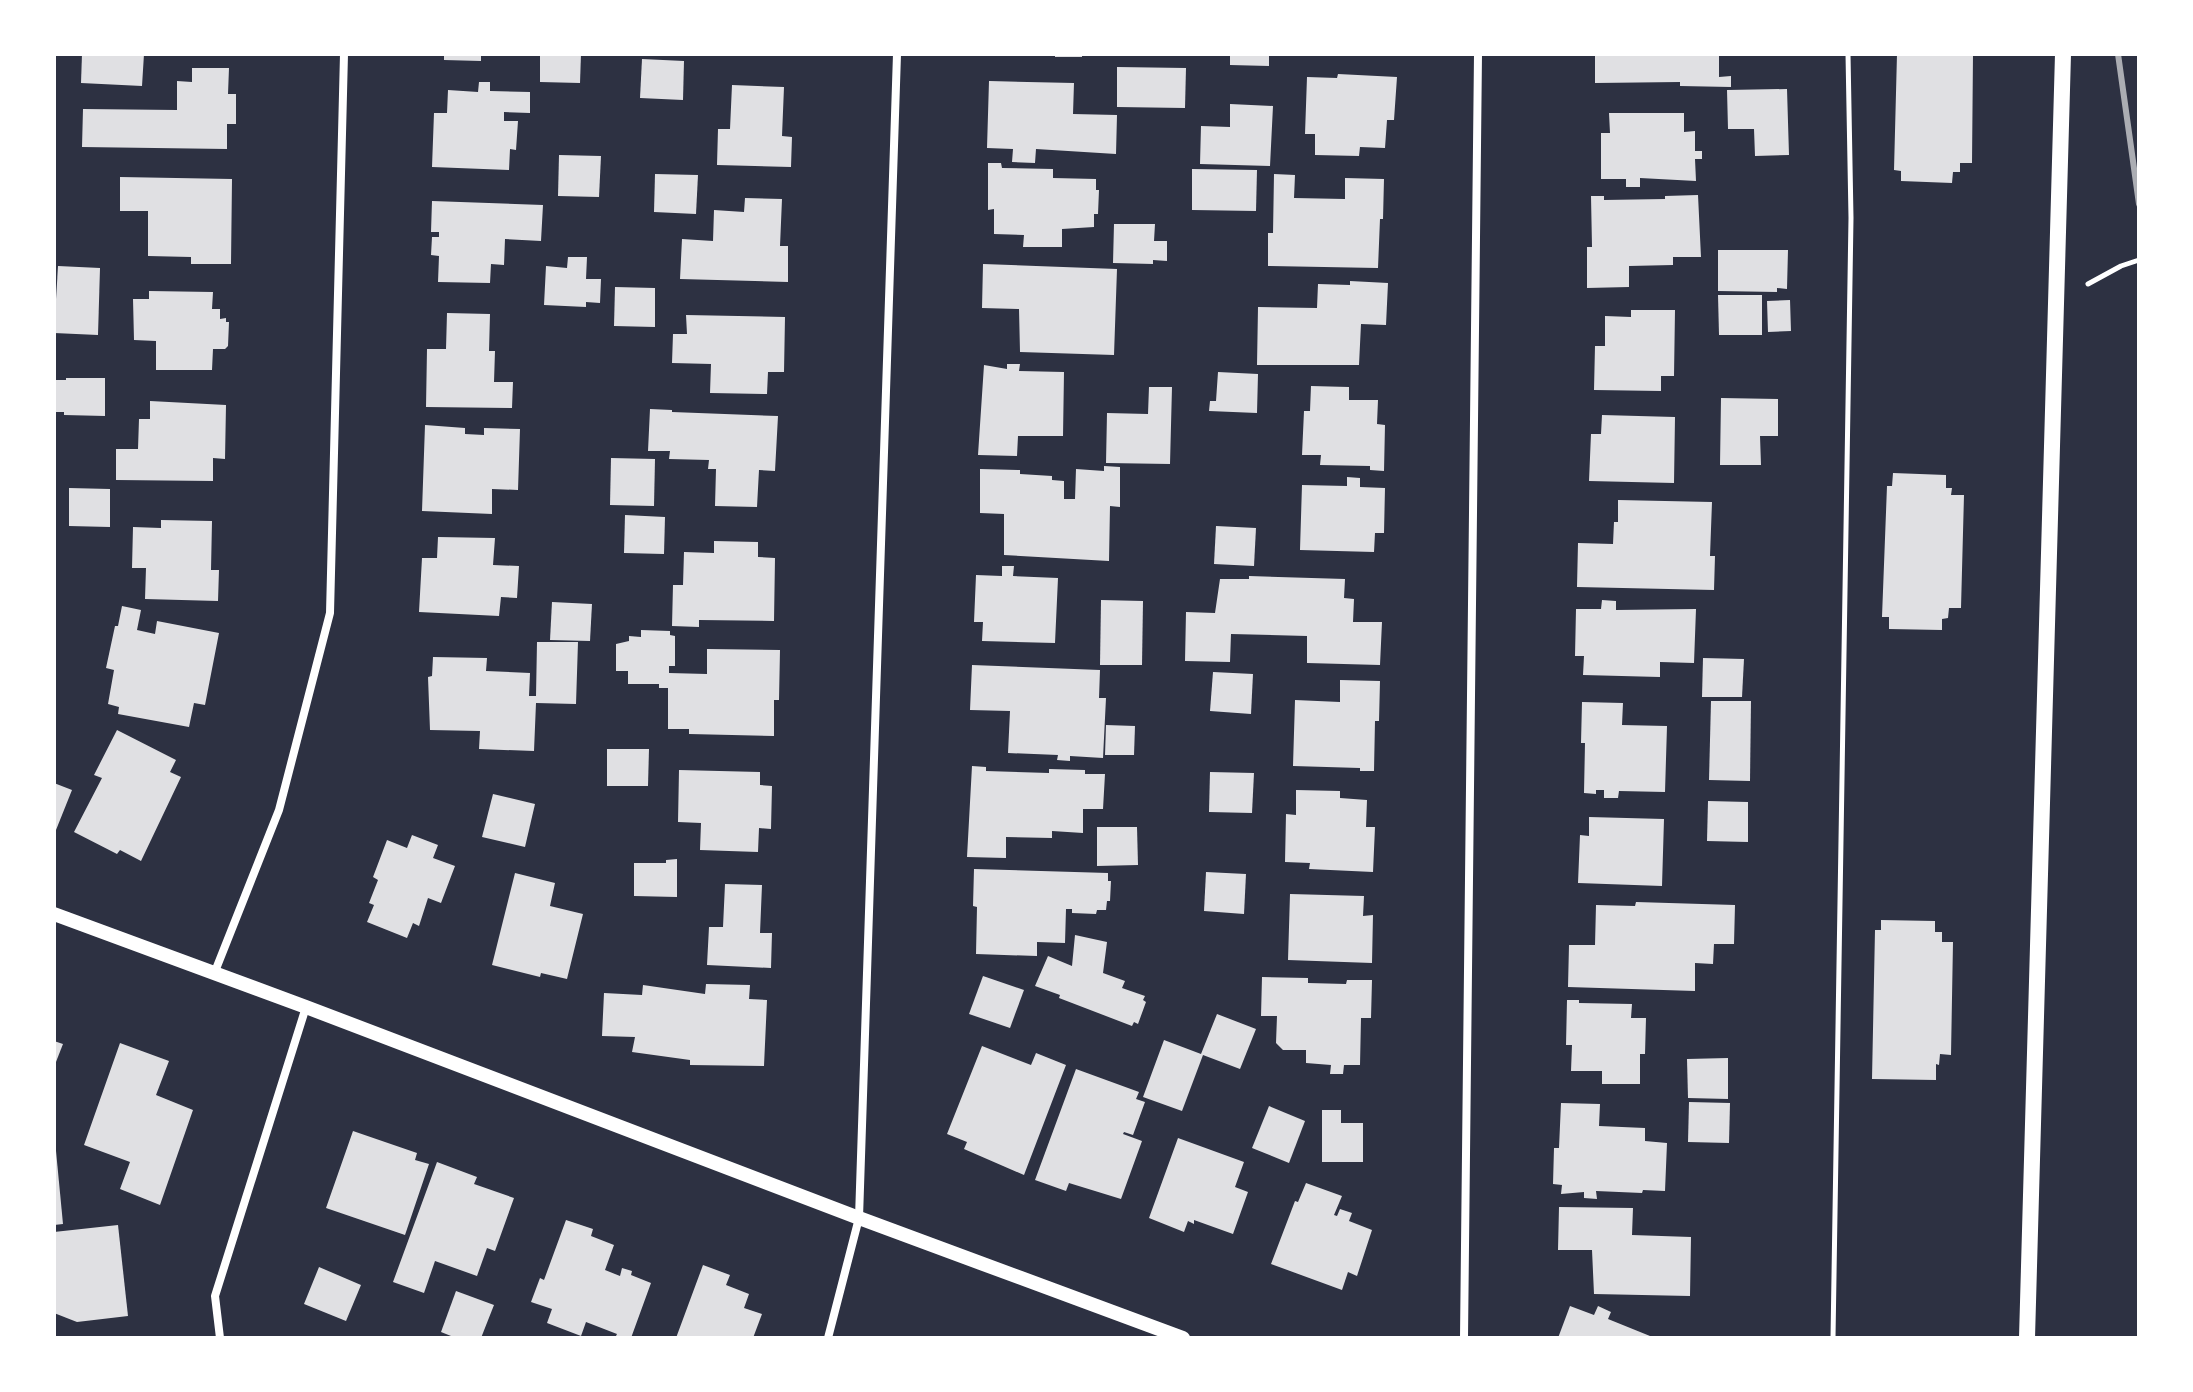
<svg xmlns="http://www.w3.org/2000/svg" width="2193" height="1392" viewBox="0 0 2193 1392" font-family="Inter,sans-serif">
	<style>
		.building { fill: #e0e0e3 }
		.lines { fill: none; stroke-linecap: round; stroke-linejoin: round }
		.path { stroke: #fff; stroke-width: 5 }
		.minor { stroke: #fff; stroke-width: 8 }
		.tertiary { stroke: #fff; stroke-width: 14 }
		.secondary { stroke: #fff; stroke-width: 16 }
		.rail { stroke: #abadb3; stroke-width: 6 }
	</style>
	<rect width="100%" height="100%" fill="#2d3142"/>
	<g class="building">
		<path d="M82,54H144L142,86L81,83Z"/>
		<path d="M444,54H481V61L444,60Z"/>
		<path d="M540,54H581L580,83L540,82Z"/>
		<rect x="1055" y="54" width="27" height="3"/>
		<path d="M1230,54H1269V66L1230,65Z"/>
		<path d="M1595,54L1719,56V77L1731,76V87L1680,86V82L1595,83Z"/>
		<path d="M1897,54H1973L1972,163H1960V172H1953L1952,183L1901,181V171L1894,170Z"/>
		<path d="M642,59L684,61L683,100L640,98Z"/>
		<path d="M1117,67L1186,68L1185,108L1117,107Z"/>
		<path d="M192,68H229L228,94H236V124H227V149L82,147L83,109L177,110V81L192,82Z"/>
		<path d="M1338,74L1397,77L1394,120H1387L1385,148L1360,147L1359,156L1315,155V134H1305L1307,77L1337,78Z"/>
		<path d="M989,81L1074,83L1073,114L1117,115L1116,154L1036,149L1035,163L1012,162L1013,149L987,148Z"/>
		<path d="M479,82H490V91L530,92V113L504,112V121H518L516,150L510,149L509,170L432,167L434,113H447L448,90L478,92Z"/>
		<path d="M732,85L784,87L782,136L792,137L791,167L717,165L718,129H730Z"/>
		<path d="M1787,89L1789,155L1755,156L1754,129H1728L1727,90Z"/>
		<path d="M1230,104L1273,106L1270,166L1200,164L1201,126L1230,127Z"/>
		<path d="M1609,113H1684V132L1695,131V151H1702V159H1695L1696,181L1640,178V187H1626V179H1601V133H1610Z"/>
		<path d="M559,155L601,156L599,197L558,196Z"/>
		<path d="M988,163H1001L1002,168L1053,169V178L1096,179V190H1099L1098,214H1094V227L1062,229V247H1023L1024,235L994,234V209L988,210Z"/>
		<path d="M1192,169L1257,170L1256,211L1192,210Z"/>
		<path d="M655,174L698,175L696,214L654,212Z"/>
		<path d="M1274,174L1295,175L1294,198L1345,199V178L1384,179L1383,219H1380L1378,268L1268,266V233H1273Z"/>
		<path d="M120,177L232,179L231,264H191V257L148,256V211H120Z"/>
		<path d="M1698,195L1701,257H1673V265L1629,266V287L1587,288V247H1592L1591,196H1604V200L1665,199V196Z"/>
		<path d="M745,198L782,199L780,246H788V282L680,279L682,239L713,241L714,210L744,212Z"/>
		<path d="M432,201L543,205L541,241L505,239L504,265L491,264L490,283L438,282L439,256L431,255L432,237H439V232H431Z"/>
		<path d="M1114,224H1155L1154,241H1167V261L1153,260V264L1113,263Z"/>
		<path d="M1718,250H1788L1787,289L1777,288V292L1718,291Z"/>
		<path d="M568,257H587L586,279H601L600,303L586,302V307L544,305L546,266L567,268Z"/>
		<path d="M983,264L1117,269L1114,355L1020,352L1019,309L982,308Z"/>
		<path d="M58,266L100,268L98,335L54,333Z"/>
		<path d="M1350,281L1388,283L1386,325L1361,324L1359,365H1257L1258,307L1317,308L1318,284L1350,285Z"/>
		<path d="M615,287L655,288V327L614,326Z"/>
		<path d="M149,291L213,292L212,309H220V319L226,318V322H229L228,346L225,349H213L212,370H156V341L134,340L133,299H149Z"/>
		<path d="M1718,295H1762V335H1719Z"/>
		<path d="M1790,300L1791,331L1768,332L1767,301Z"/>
		<path d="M1631,310H1675L1674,376H1661V391L1594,390L1595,346H1605V316L1631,317Z"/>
		<path d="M447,313L490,314L489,351H495L494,382H513L512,408L426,407L427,349H446Z"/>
		<path d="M686,315L785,317L784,372H768L767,394L710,393L711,364L672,363L673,334H687Z"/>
		<path d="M1007,364H1020L1019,371L1064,372L1063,436H1018L1017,456L978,455L984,365L1007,369Z"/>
		<path d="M1218,372L1258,374L1257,413L1209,411L1210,401H1216Z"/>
		<path d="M66,378H105V416L64,415V412H54V380H66Z"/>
		<path d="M1311,386L1349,387V400H1378L1377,424L1385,425L1384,471L1370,470V466L1320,465L1321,455H1302L1304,411H1310Z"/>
		<path d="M1149,387H1172L1170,464L1106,463L1107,413L1148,414Z"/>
		<path d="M1721,398L1778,399V436H1760L1761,465H1720Z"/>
		<path d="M150,401L226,405L225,459L213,458V481L116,480V449H138L139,419H150Z"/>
		<path d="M650,409L672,410V412L778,416L775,471L759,470L757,507L715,506L716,469H708L709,460L669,459L670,451H648Z"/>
		<path d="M1602,415L1675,417L1674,483L1589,481L1591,434H1601Z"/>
		<path d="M425,425L465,428V434L484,435V428L520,429L518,490L492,489V514L422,511Z"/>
		<path d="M611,458L655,459L654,506L610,505Z"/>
		<path d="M1104,466L1120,467V507L1110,506L1109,561L1004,555V514L980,513V469L1020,470V474L1052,476V480L1064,481V499H1075L1076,469L1104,471Z"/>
		<path d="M1893,473L1946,475V488H1952L1951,495H1964L1961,608H1949L1948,618L1942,619V630L1889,629V617H1882L1887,486H1892Z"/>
		<path d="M1347,477L1360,478V487L1385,488L1384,533H1375L1374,552L1300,550L1302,485L1347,486Z"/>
		<path d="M69,488L110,489V527L69,526Z"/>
		<path d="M1618,500L1712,502L1710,556H1715L1714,590L1577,587L1578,543L1613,544L1614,522H1618Z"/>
		<path d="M625,515L665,517L664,554L624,553Z"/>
		<path d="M161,520L212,521L211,570H219L218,601L145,599L146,568H132L133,527L161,528Z"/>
		<path d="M1216,526L1256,528L1254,566L1214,564Z"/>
		<path d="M438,537L495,538L493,565L519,566L517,598L501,597L499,616L419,612L422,558H437Z"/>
		<path d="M714,541L758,542V557L775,558L774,621L699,620V627L672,626L673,585H683L684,552L714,553Z"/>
		<path d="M1002,566H1014L1013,576L1058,578L1055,643L982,641L983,622H974L976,575L1002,576Z"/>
		<path d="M1249,576L1345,579L1344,598L1354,599L1353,622H1382L1380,665L1307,663V636L1231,634L1230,662L1185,661L1186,612L1215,613L1220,579H1249Z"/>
		<path d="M1101,600L1143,601L1142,665H1100Z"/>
		<path d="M1602,600L1616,601V610L1696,609L1694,663L1660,662V677L1583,675L1584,656H1575L1576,609H1601Z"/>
		<path d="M552,602L592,604L590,641L550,640Z"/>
		<path d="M122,606L141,610L137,630L155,634L157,621L219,633L205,705L194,703L189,727L118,714L119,707L108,704L114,670L106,668L115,626H118Z"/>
		<path d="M641,630L670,631V635L675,636V666H669V673L707,674V649L780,650L779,700H774V736L689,734V729H668V688H659V684H628V671H616V644L629,641V636L641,637Z"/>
		<path d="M537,642H578L576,704L536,703L534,751L479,749L480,731L430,730L428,677L432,676L433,657L487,658L486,671L530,673L529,696H536Z"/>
		<path d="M1703,658L1744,659L1742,697H1702Z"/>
		<path d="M972,665L1100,670L1099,698H1106L1103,758L1070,756V761L1057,760L1058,755L1008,753L1010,711L970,710Z"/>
		<path d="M1213,672L1253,674L1251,714L1210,711Z"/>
		<path d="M1340,680L1380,681L1379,721H1375L1374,771H1360V768L1293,766L1295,700L1340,702Z"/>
		<path d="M1711,701H1751L1750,781L1709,780Z"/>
		<path d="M1582,702L1623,703L1622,725L1667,726L1665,792L1619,791L1618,798H1604V790H1596V794L1584,793L1585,743H1581Z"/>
		<path d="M1106,725L1135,726L1134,755H1105Z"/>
		<path d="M117,730L176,760L170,772L181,777L141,861L120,850L117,854L74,832L102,778L94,775Z"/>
		<path d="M607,749H649L648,786H607Z"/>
		<path d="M972,766L986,767V771L1049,773V769L1085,770V774H1105L1103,809H1083V833L1052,831V838L1006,837V858L967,857Z"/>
		<path d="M679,770L760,772V785L772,786L771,829L759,828L758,852L700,850L701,823L678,822Z"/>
		<path d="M1210,772L1254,773L1252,813L1209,812Z"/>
		<path d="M54,783L72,790L54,835Z"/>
		<path d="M1296,790L1340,791V798L1367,800L1366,827H1375L1373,872L1309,869L1310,863L1285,862L1286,814L1296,815Z"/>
		<path d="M493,794L535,804L525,847L482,837Z"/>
		<path d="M1708,801L1748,802V842L1707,841Z"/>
		<path d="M1589,817L1664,819L1662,886L1578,883L1580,835L1589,836Z"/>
		<path d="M1097,827H1137L1138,865L1097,866Z"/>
		<path d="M412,835L438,845L433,858L455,866L441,903L428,898L419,926L413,923L407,938L367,922L374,905L369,903L378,880L373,877L387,840L407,848Z"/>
		<path d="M677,859V897L634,896V863H666V860Z"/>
		<path d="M974,869L1108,873V881H1111L1110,901H1107L1106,910H1097L1096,914L1072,913V909H1066L1065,943L1037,942V956L976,954L977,907L973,906Z"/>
		<path d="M1206,872L1246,874L1244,914L1204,911Z"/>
		<path d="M515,873L555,883L550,906L583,914L567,979L541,973L540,977L492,965Z"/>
		<path d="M725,884L762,885L760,933H772L771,968L707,965L709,927H723Z"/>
		<path d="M1290,894L1364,896L1363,916L1373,915L1372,963L1288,960Z"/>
		<path d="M1636,902L1735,905L1734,944H1714L1713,964L1695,963V991L1568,987L1569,945H1595L1596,905L1635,906Z"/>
		<path d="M1881,920L1935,921V932H1942V942H1953L1951,1055L1940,1054L1939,1065L1936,1064V1080L1872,1079L1875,930H1881Z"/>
		<path d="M1075,935L1107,942L1103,973L1125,981L1122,988L1145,996L1143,1000L1146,1002L1138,1024L1134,1022L1132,1026L1059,998L1060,995L1035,986L1048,956L1072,966Z"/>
		<path d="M983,976L1024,990L1010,1028L969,1014Z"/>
		<path d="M1262,977L1308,978V983L1346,984L1347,980H1372L1371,1018H1361L1360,1065H1344L1343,1074H1330L1331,1065L1306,1063V1050H1283L1276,1043L1277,1016H1261Z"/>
		<path d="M706,984L750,985L749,999L767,1000L764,1066L690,1065V1060L632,1052L635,1037L602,1036L604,993L642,995L643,985L705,994Z"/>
		<path d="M1567,1000H1579V1003L1632,1004L1631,1018H1646L1645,1054H1640V1084H1602V1071H1571L1572,1045H1566Z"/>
		<path d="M1217,1014L1256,1029L1240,1069L1203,1055L1182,1111L1143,1097L1164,1040L1201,1054Z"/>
		<path d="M54,1041L63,1044L54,1067Z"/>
		<path d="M120,1043L169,1061L156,1095L193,1110L160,1205L120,1189L130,1162L84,1145Z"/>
		<path d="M982,1046L1031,1065L1036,1053L1066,1065L1024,1175L964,1149L967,1142L947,1134Z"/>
		<path d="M1728,1058V1099L1688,1098L1687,1059Z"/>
		<path d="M1076,1069L1139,1092L1136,1099L1145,1102L1133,1135L1124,1132L1123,1134L1142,1141L1121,1199L1069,1183L1066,1191L1035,1180Z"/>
		<path d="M1689,1102L1730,1103L1729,1143L1688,1142Z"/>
		<path d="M1561,1103L1600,1104L1599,1126L1645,1128V1141L1667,1143L1665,1191L1643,1190L1642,1193L1596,1191L1597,1199L1584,1198V1192L1561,1194L1562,1185L1553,1184L1554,1148H1559Z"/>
		<path d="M1269,1106L1305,1121L1289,1163L1252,1148Z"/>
		<path d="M1322,1110H1341V1123H1363V1162H1322Z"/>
		<path d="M353,1131L417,1153L415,1160L429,1164L405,1235L326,1208Z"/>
		<path d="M1178,1138L1244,1162L1235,1187L1248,1192L1233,1234L1194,1220V1224L1188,1221L1184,1232L1149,1218Z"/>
		<path d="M54,1151H56L63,1224L54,1225Z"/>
		<path d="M437,1162L477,1177L474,1184L514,1198L495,1251L487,1248L477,1276L435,1261L424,1293L393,1282Z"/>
		<path d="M1306,1183L1342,1196L1334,1215L1337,1216L1340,1209L1352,1213L1349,1221L1372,1230L1357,1276L1348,1272L1342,1290L1271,1264L1295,1201L1298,1202Z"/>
		<path d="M1559,1207L1633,1208L1632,1235L1691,1237L1690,1296L1594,1294L1592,1250H1558Z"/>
		<path d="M566,1220L593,1229L591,1236L614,1245L605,1270L620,1276L622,1268L632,1271L631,1275L651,1283L631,1338H615L617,1334L586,1322L581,1336L547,1323L552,1309L531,1302L540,1278L544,1280Z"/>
		<path d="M118,1225L128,1316L77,1322L54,1313V1232Z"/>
		<path d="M703,1265L730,1275L726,1285L749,1294L744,1308L762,1314L753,1338H676Z"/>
		<path d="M319,1267L361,1285L346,1321L304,1304Z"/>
		<path d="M456,1291L494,1305L481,1338H456L441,1332Z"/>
		<path d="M1570,1306L1594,1315L1598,1306L1611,1312L1608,1319L1650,1336L1649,1338H1558Z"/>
	</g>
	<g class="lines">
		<g class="path">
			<path d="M2088,284L2121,266L2139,260"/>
			<path d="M1833,1338L1851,218L1848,54"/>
		</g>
		<g class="minor">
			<path d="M214,974L279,810L330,613L344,54"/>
			<path d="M220,1338L215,1296L306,1007"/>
			<path d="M828,1338L859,1218L897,54"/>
			<path d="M1464,1338L1478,54"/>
		</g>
		<path class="tertiary" d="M54,914L306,1007L859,1218L1183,1338"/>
		<path class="secondary" d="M2027,1338L2063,54"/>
		<path class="rail" d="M2118,54L2139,204"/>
	</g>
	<rect width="2193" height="1392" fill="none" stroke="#ffffff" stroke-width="112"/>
</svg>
